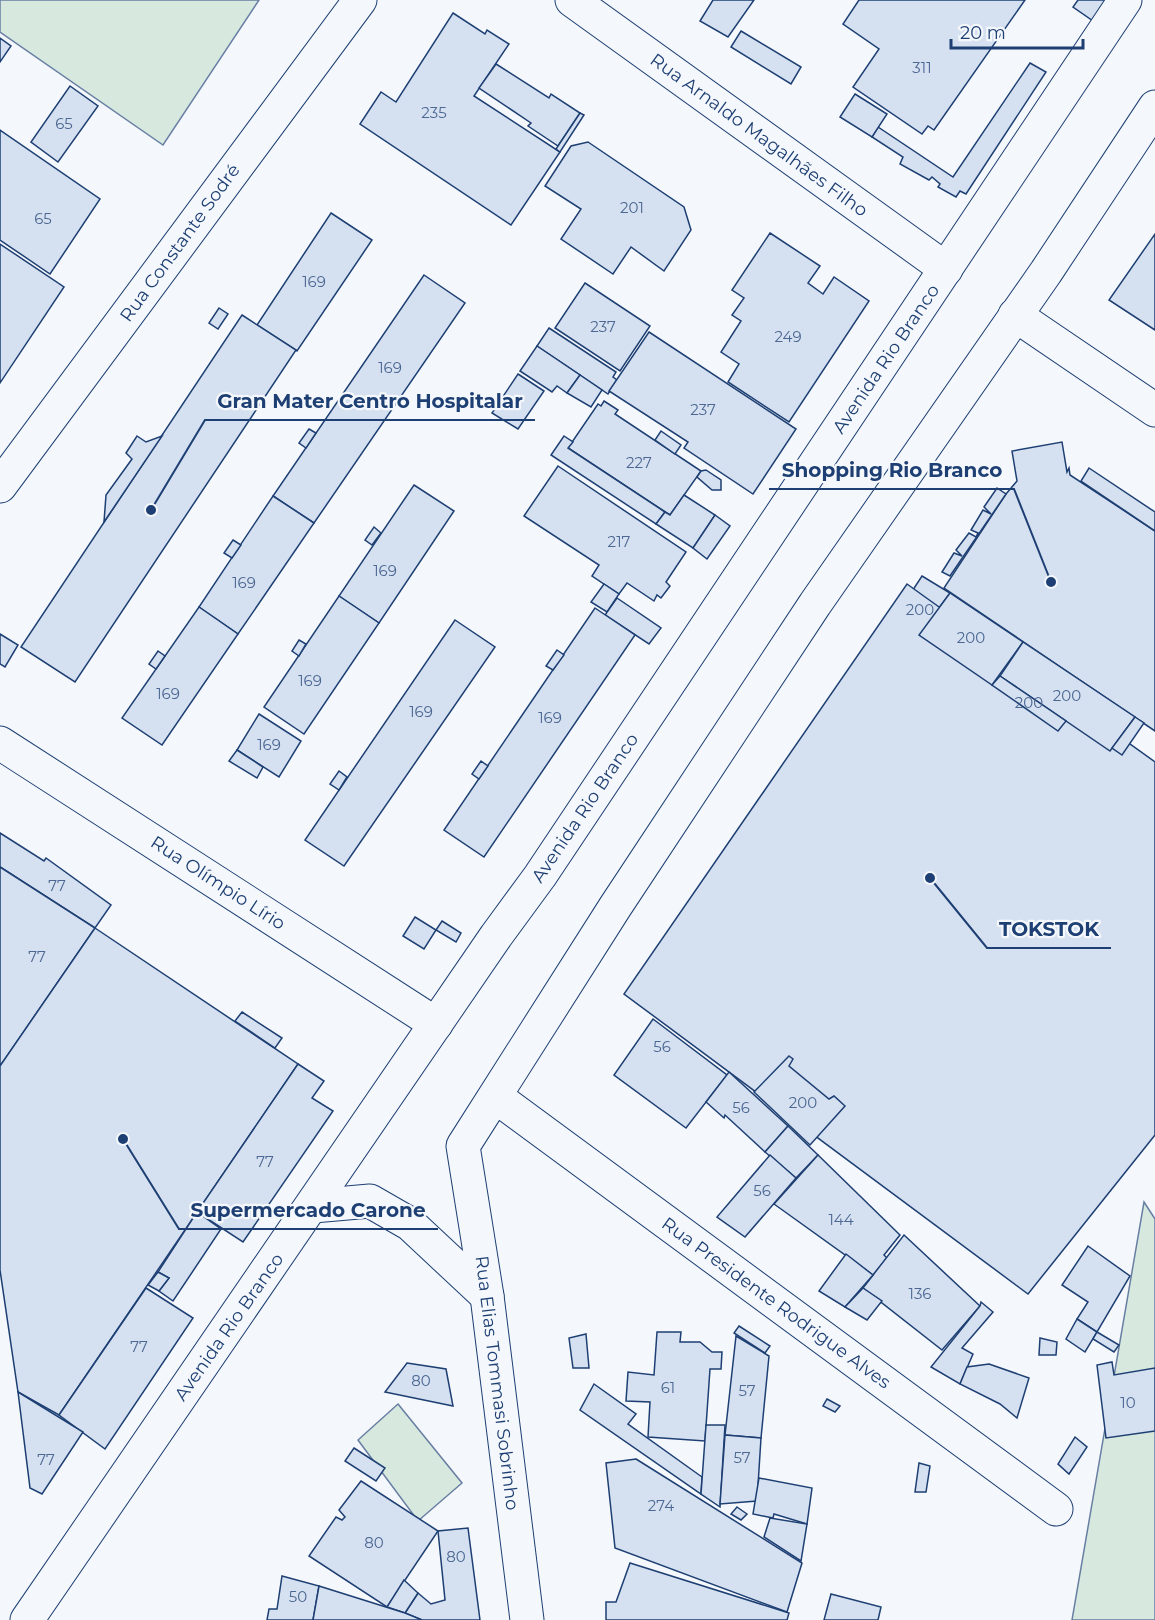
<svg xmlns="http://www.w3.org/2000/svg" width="1155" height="1620" viewBox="0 0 1155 1620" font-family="Montserrat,sans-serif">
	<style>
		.green { fill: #d7e8df; stroke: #687fa3; stroke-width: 1.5 }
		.building { fill: #d5e0f0; stroke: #1d3f73; stroke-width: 1.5 }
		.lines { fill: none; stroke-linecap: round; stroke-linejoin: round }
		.minor-casing { stroke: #1d3f73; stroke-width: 35 }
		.tertiary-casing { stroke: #1d3f73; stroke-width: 35 }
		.minor { stroke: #f4f7fb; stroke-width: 33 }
		.tertiary { stroke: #f4f7fb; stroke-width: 33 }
		.labels { text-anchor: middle; stroke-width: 4.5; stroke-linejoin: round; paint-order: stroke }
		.number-label { font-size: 15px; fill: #4b6792 }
		.street-label { font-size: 18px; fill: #1d3f73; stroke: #f4f7fb }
		.leader { fill: none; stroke: #1d3f73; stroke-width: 2 }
		.callout-dot { fill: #1d3f73; stroke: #f4f7fb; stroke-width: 2 }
		.callout-label { font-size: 20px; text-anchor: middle; font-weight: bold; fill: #1d3f73; stroke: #f4f7fb; stroke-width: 4.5; stroke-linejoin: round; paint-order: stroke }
	</style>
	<rect width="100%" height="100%" fill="#f4f7fb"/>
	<g class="green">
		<path d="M0,0H259L163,145L0,32Z"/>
		<path d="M1144,1202L1155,1219V1620H1072Z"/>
		<path d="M398,1404L462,1483L418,1521L358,1440Z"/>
	</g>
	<g class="building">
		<path d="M713,0H754L728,37L700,21Z"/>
		<path d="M859,0H1025L934,130L928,126L922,134L853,87L879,49L843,24Z"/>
		<path d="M1078,0H1111L1096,23L1073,7Z"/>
		<path d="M453,13L485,34L487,30L509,44L474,96L560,152L511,225L360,124L381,92L396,102Z"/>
		<path d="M741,31L801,67L791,84L731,47Z"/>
		<path d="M0,38L11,46L0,62Z"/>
		<path d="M1030,63L1046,72L966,194L960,191L956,197L938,187L940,184L932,177L929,180L900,164L903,157L872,137L878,127L953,177Z"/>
		<path d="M496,64L549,98L551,94L580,113L558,146L528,126L531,123L479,88Z"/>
		<path d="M70,86L98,106L58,162L31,142Z"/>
		<path d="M855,94L887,114L872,137L840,117Z"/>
		<path d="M580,113L584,115L560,152L556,149Z"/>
		<path d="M0,130L100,199L50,274L0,240Z"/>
		<path d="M588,142L684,207L691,230L664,271L631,247L613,274L561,239L581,209L545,186L571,146Z"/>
		<path d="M331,213L372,240L297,351L257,325Z"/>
		<path d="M770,233L820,266L808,283L823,294L834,277L869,301L789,422L728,382L739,364L721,352L741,321L732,315L744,298L732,290Z"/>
		<path d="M1155,234V330L1109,300Z"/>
		<path d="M0,244L64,287L0,383Z"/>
		<path d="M424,275L465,303L314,523L273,496Z"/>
		<path d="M585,283L650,326L620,371L555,328Z"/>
		<path d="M219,308L228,314L218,329L209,323Z"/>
		<path d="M242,315L296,350L75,682L21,647Z"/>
		<path d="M549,328L616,372L613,377L617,380L608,394L537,346Z"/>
		<path d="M649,332L796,429L753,494L684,448L688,442L609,391Z"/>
		<path d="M537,346L580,375L567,393L557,386L552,392L520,371Z"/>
		<path d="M518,374L544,391L518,429L492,413Z"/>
		<path d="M580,375L602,390L591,407L567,393Z"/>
		<path d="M604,401L618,410L615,414L701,471L670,515L568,448L598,404L601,406Z"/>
		<path d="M309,429L316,433L306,448L299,443Z"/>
		<path d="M661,431L681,445L675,454L655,440Z"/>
		<path d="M137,436L146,442L162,436L104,522L106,495L132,459L126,453Z"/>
		<path d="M564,436L573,442L568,448L665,512L656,524L551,455Z"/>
		<path d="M1062,442L1067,472L1069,468L1070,475L1155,531V731L944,588L1006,494L1017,481L1012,451Z"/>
		<path d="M558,466L686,552L666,582L670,586L661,598L657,595L654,601L627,583L619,594L592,576L599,565L524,516Z"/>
		<path d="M1089,468L1155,512V531L1081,481Z"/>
		<path d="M706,470L721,480V490H712L697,477L701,471Z"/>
		<path d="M414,485L454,511L379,623L339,596Z"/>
		<path d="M997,488L1006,494L950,576L942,572L954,553L962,556L956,550L969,533L976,537L978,533L971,530L983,510L991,514L984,507Z"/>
		<path d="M684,495L715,515L693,548L656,524L665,512L670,515Z"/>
		<path d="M273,496L314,523L238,634L199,607Z"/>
		<path d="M715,515L730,526L707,559L693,548Z"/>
		<path d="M374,527L381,533L372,545L365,540Z"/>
		<path d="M233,540L241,545L232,558L224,553Z"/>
		<path d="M922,576L950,593L919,635L892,618L909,605L905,602Z"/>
		<path d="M604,584L619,594L607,612L591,602Z"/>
		<path d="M907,584L1155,762V1135L1028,1294L624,994Z"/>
		<path d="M950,593L1023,642L992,685L919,635Z"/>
		<path d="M339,596L379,623L304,734L264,707Z"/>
		<path d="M617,598L661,628L649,644L605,615Z"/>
		<path d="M199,607L238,634L162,745L122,718Z"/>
		<path d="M595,608L635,635L484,857L444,830Z"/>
		<path d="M455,620L495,647L344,866L305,840Z"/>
		<path d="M0,634L18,645L5,667L0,664Z"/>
		<path d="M299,640L306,644L299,656L292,651Z"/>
		<path d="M1023,642L1135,717L1110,751L1000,676Z"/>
		<path d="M557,650L564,655L553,670L546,666Z"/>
		<path d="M158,651L165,656L156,669L149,664Z"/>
		<path d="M1000,676L1066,721L1058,731L992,685Z"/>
		<path d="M259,714L301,741L279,777L237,750Z"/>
		<path d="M1135,717L1144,723L1122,755L1112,748Z"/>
		<path d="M237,750L263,767L257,778L229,761Z"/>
		<path d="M481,761L488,766L479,779L472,774Z"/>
		<path d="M339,771L347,777L339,790L330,784Z"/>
		<path d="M0,833L44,861L46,858L111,905L95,928L0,867Z"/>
		<path d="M0,867L95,928L0,1066Z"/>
		<path d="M415,917L436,930L424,949L403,936Z"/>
		<path d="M442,921L461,933L456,942L436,930Z"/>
		<path d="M95,928L298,1064L59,1415L18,1392L0,1270V1066Z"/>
		<path d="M242,1012L282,1038L275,1048L235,1021Z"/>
		<path d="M653,1019L727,1075L686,1128L614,1075Z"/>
		<path d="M789,1056L793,1059L789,1066L829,1099L834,1096L845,1106L810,1145L754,1092Z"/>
		<path d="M298,1064L324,1081L312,1098L333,1111L243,1242L197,1212Z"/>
		<path d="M729,1072L788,1126L765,1152L725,1115L724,1118L706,1102Z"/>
		<path d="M788,1126L818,1155L796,1178L765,1152Z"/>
		<path d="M770,1155L796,1178L745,1237L717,1217Z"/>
		<path d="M818,1155L900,1235L884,1255L887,1258L873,1275L774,1204Z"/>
		<path d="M197,1212L221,1229L173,1301L159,1291L169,1278L158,1272Z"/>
		<path d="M904,1235L980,1306L942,1350L863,1288Z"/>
		<path d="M1088,1246L1130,1276L1097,1332L1077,1319L1088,1302L1062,1285Z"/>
		<path d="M846,1254L873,1275L845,1307L819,1291Z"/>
		<path d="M158,1272L169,1278L159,1291L148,1285Z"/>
		<path d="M146,1288L193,1318L105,1449L59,1415Z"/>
		<path d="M863,1288L882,1301L867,1320L845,1307Z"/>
		<path d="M981,1302L993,1312L962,1348L973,1354L960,1384L931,1367L980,1306Z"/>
		<path d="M1077,1319L1097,1332L1085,1352L1066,1339Z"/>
		<path d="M739,1326L770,1346L765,1353L734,1333Z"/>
		<path d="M657,1332H681L680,1342H700L712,1352H722L721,1369H710L705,1441L648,1437L650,1402L626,1401L628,1372L654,1375Z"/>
		<path d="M1097,1332L1119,1345L1114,1352L1093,1339Z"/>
		<path d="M586,1334L589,1368H573L569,1338Z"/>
		<path d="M736,1336L769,1356L761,1438L725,1435Z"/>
		<path d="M1040,1338L1057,1342L1056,1355H1039Z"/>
		<path d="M1112,1362L1114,1375L1155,1368V1431L1106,1438L1097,1365Z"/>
		<path d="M407,1363L446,1369L453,1406L385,1392Z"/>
		<path d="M989,1364L1029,1378L1017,1418L1000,1404L960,1384L967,1367Z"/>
		<path d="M594,1384L636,1414L628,1424L702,1477L701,1494L580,1410Z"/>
		<path d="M18,1392L83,1432L42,1494L30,1488Z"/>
		<path d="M827,1399L840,1406L835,1412L823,1406Z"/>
		<path d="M706,1425H725L720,1507L701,1494Z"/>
		<path d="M725,1435L761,1438L757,1501L720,1504Z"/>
		<path d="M1075,1437L1087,1447L1069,1474L1058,1464Z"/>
		<path d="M354,1448L385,1468L376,1481L345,1461Z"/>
		<path d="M636,1459L802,1563L787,1612L615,1548L606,1463Z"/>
		<path d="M919,1463L930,1466L926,1492H915Z"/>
		<path d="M759,1478L812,1488L807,1524L774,1514L773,1518L753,1514Z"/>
		<path d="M361,1481L438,1531L387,1607L309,1556L336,1517L342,1520L345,1517L339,1510Z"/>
		<path d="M737,1507L747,1514L741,1520L731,1514Z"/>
		<path d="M770,1518L807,1524L801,1561L764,1537Z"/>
		<path d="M468,1528L480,1620H422L405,1613L418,1593L431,1604L445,1600L438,1531Z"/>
		<path d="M630,1563L789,1613L787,1620H606V1602H616Z"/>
		<path d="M282,1576L319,1586L313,1620H267L269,1609H277Z"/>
		<path d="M404,1580L418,1593L405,1613L387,1607Z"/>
		<path d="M319,1586L405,1613L422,1620H313Z"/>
		<path d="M831,1594L881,1607L878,1620H824Z"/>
	</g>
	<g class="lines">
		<g class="minor-casing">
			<g id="minor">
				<path d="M572,0L946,269"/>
				<path d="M1015,315L1155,410"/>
				<path d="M0,486L360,0"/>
				<path d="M0,743L436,1024"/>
				<path d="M496,1097L1056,1509"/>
			</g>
		</g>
		<g class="tertiary-casing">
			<g id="tertiary">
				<path d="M313,1206L370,1201L410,1224L487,1296"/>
				<path d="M27,1620L496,936L540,876L1125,0"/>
				<path d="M527,1620L487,1296L463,1146L615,907L815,604L1046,272L1155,107"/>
			</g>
		</g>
		<use href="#minor" class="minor"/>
		<use href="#tertiary" class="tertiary"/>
	</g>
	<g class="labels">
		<g class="number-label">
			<text x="922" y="73">311</text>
			<text x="434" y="118">235</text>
			<text x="64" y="129">65</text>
			<text x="632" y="213">201</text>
			<text x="43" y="224">65</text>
			<text x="314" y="287">169</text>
			<text x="603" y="332">237</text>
			<text x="788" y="342">249</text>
			<text x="390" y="373">169</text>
			<text x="703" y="415">237</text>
			<text x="639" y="468">227</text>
			<text x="619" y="547">217</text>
			<text x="385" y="576">169</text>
			<text x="244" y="588">169</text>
			<text x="920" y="615">200</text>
			<text x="971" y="643">200</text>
			<text x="310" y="686">169</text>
			<text x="168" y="699">169</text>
			<text x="1067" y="701">200</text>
			<text x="1029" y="708">200</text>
			<text x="421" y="717">169</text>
			<text x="550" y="723">169</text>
			<text x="269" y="750">169</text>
			<text x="57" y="891">77</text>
			<text x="37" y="962">77</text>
			<text x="662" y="1052">56</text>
			<text x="803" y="1108">200</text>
			<text x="741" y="1113">56</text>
			<text x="265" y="1167">77</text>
			<text x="762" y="1196">56</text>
			<text x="841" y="1225">144</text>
			<text x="920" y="1299">136</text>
			<text x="139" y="1352">77</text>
			<text x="421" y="1386">80</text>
			<text x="668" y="1393">61</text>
			<text x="747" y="1396">57</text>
			<text x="1128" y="1408">10</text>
			<text x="742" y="1463">57</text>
			<text x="46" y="1465">77</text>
			<text x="661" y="1511">274</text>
			<text x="374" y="1548">80</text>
			<text x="456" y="1562">80</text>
			<text x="298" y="1602">50</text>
		</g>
		<g class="street-label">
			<text transform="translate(759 135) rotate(36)" y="6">Rua Arnaldo Magalhães Filho</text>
			<text transform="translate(180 243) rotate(-54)" y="6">Rua Constante Sodré</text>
			<text transform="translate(886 359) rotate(-56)" y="6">Avenida Rio Branco</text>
			<text transform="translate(585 808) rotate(-56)" y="6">Avenida Rio Branco</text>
			<text transform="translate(218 883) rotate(33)" y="6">Rua Olímpio Lírio</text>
			<text transform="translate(776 1303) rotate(36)" y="6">Rua Presidente Rodrigue Alves</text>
			<text transform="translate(229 1327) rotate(-55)" y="6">Avenida Rio Branco</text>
			<text transform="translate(497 1383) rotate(83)" y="6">Rua Elias Tommasi Sobrinho</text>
		</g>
	</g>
	<path class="leader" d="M151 510L205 420H535M1051 582L1014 489H769M930 878L987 948H1111M123 1139L179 1229H438"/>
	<g class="callout-dot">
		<circle cx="151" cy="510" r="6"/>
		<circle cx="1051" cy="582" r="6"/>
		<circle cx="930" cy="878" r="6"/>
		<circle cx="123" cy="1139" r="6"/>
	</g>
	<g class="callout-label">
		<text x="370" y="408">Gran Mater Centro Hospitalar</text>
		<text x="892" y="477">Shopping Rio Branco</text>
		<text x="1049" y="936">TOKSTOK</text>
		<text x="308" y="1217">Supermercado Carone</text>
	</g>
	<path d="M951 39v9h132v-9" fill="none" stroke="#1d3f73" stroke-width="3"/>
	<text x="960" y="39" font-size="18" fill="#1d3f73" stroke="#f4f7fb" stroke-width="4.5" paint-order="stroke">20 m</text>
</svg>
